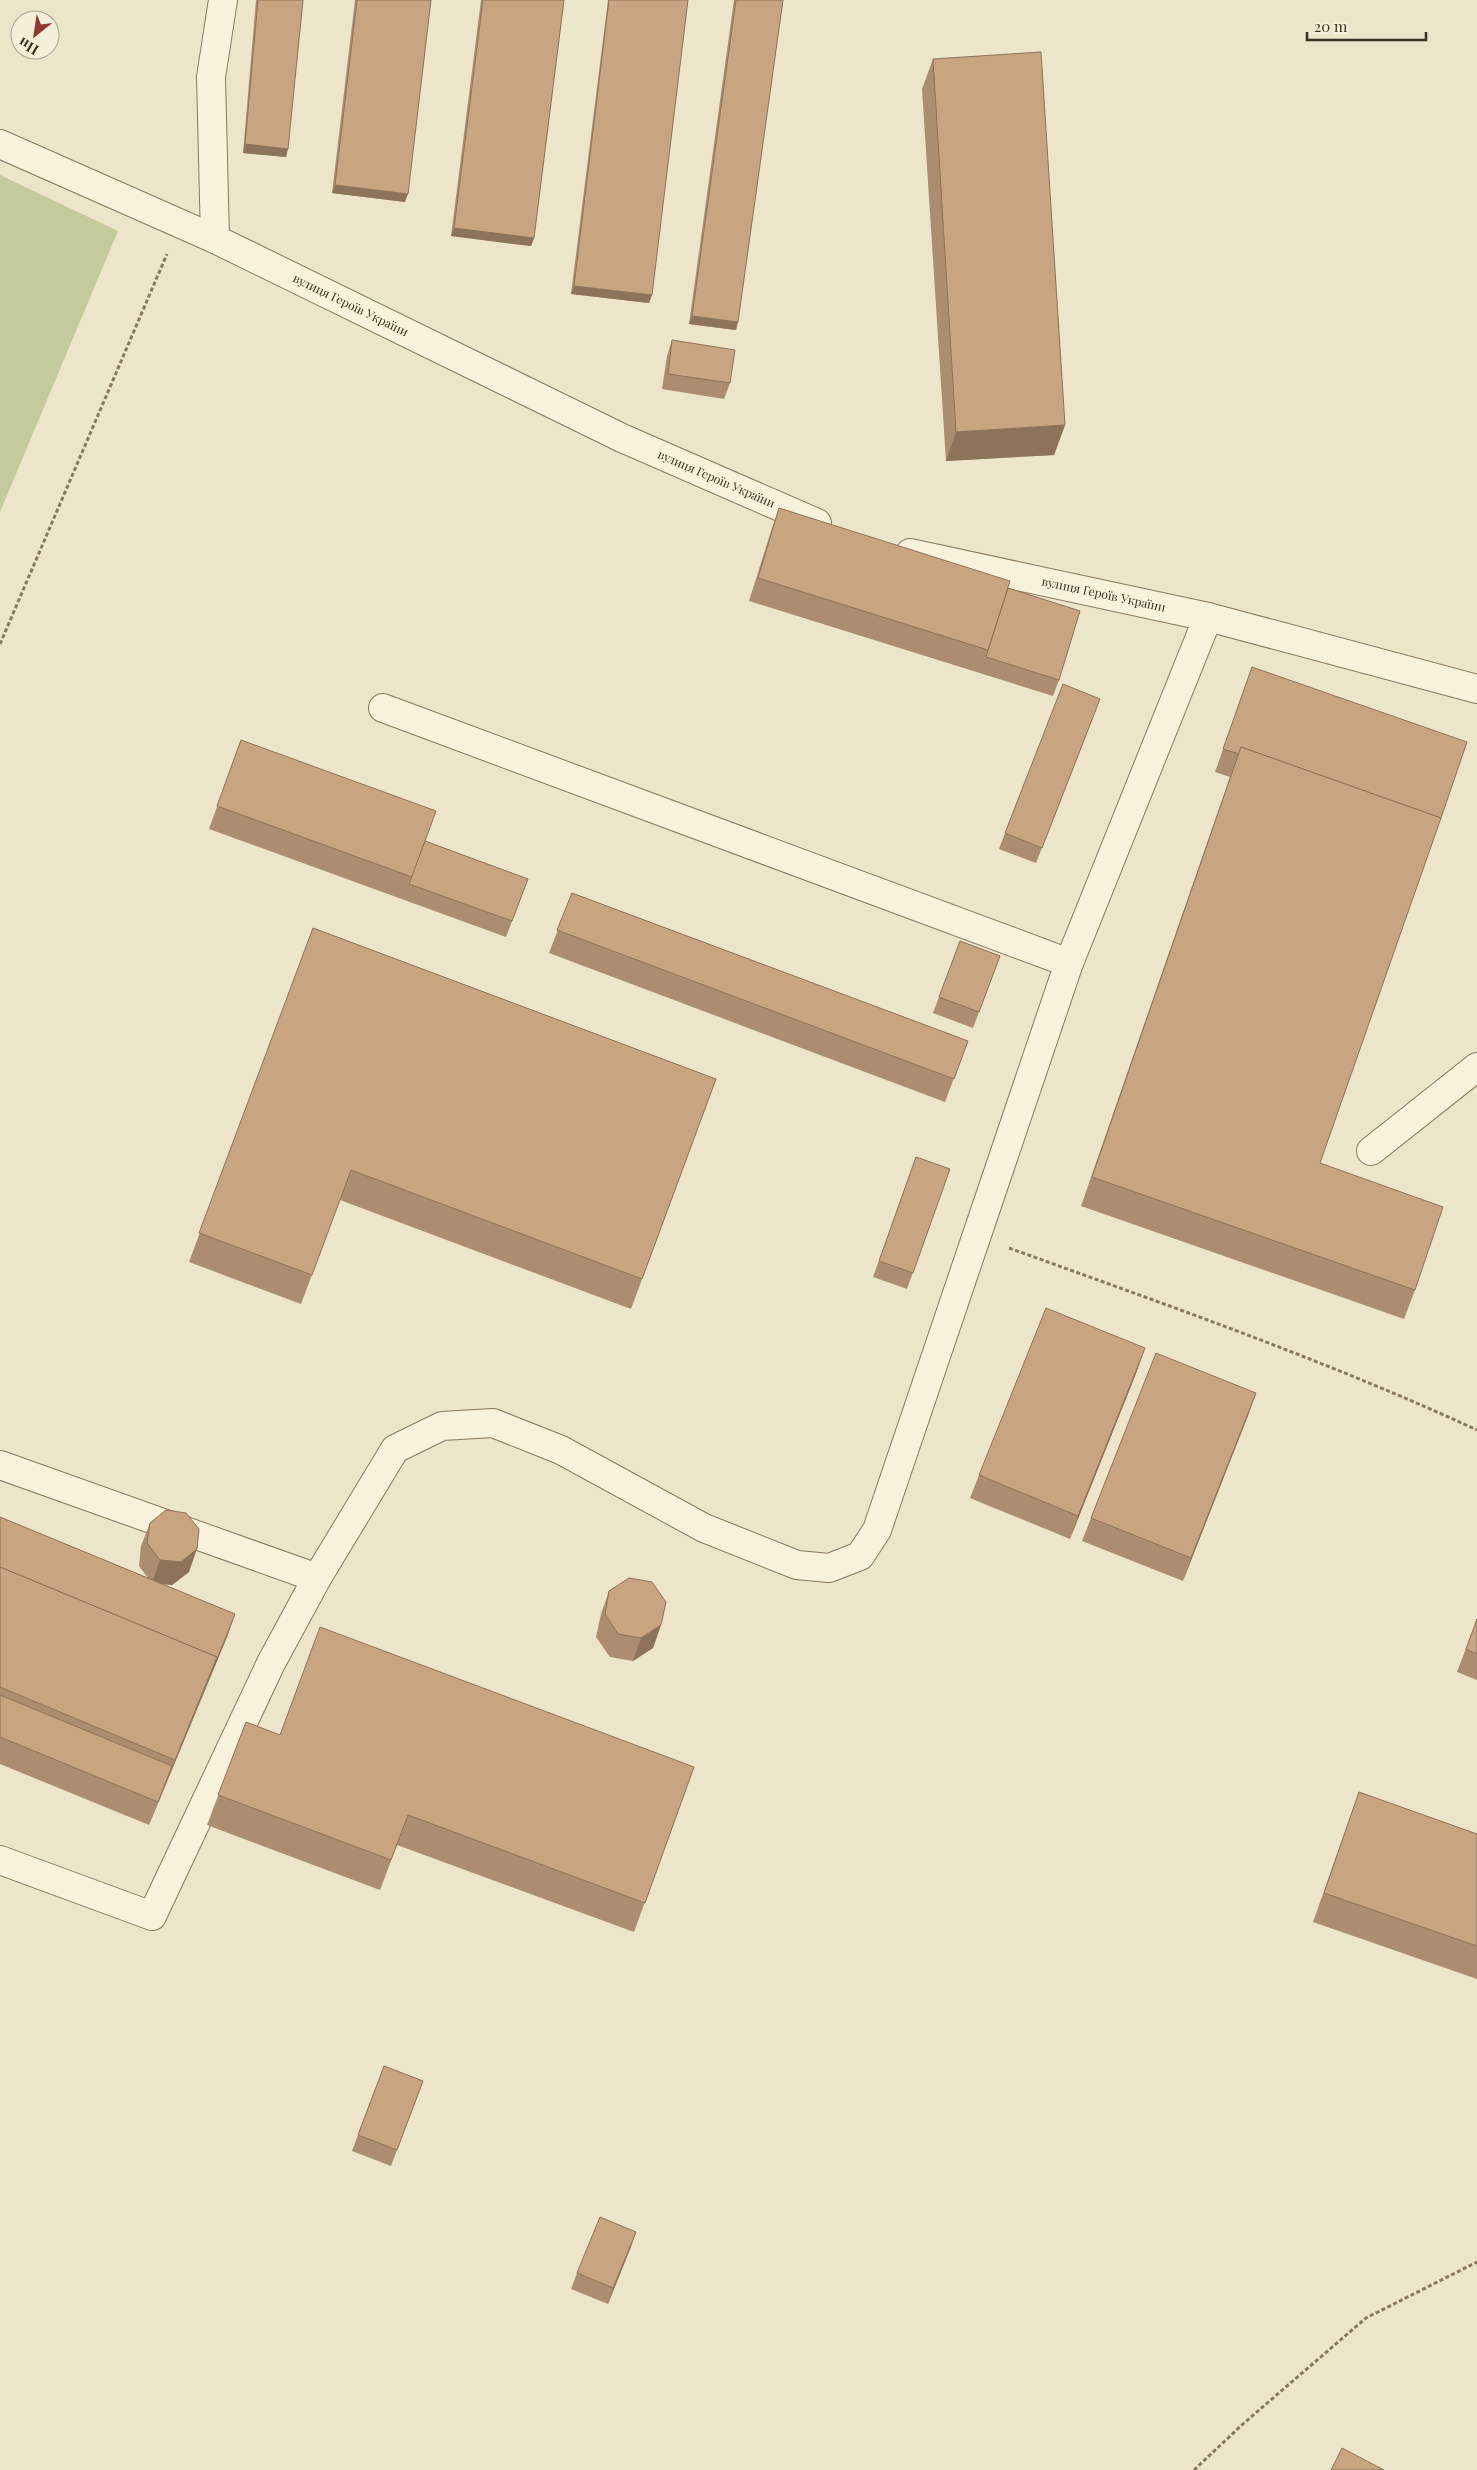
<svg xmlns="http://www.w3.org/2000/svg" width="1477" height="2470" viewBox="0 0 1477 2470" font-family="'Playfair Display',serif">
	<style>
		.green { fill: #c3cb9d }
		.lines { fill: none; stroke-linecap: round; stroke-linejoin: round }
		.minor-casing { stroke: #89785e; stroke-width: 30 }
		.path { stroke: #89785e; stroke-width: 3; stroke-dasharray: 4 2.5; stroke-linecap: butt }
		.minor { stroke: #f8f1dc; stroke-width: 28 }
		.wall { fill: #ad8d6f }
		.shaded-wall { fill: #8d735a }
		.building { fill: #c9a481; stroke: #8d735a }
		.labels { text-anchor: middle; stroke-width: 4; stroke-linejoin: round; paint-order: stroke }
		.street-label { font-size: 12px; fill: #3a2f21; stroke: #f5eed8 }
	</style>
	<rect width="100%" height="100%" fill="#ede5c9"/>
	<path class="green" d="M0,175L118,231L0,512Z"/>
	<g class="lines">
		<g class="minor-casing">
			<g id="minor">
				<path id="s1" d="M0,144L215,239L622,438L817,523"/>
				<path d="M215,239L211,77L223,0"/>
				<path id="s2" d="M910,553L1208,617L1477,689"/>
				<path d="M383,708L1069,963"/>
				<path d="M1371,1151L1477,1067"/>
				<path d="M0,1465L317,1578"/>
				<path d="M0,1860L152,1916L271,1663L317,1578L395,1449L442,1426L493,1423L561,1450L704,1528L797,1565L829,1568L860,1556L877,1530L1069,963L1208,617"/>
			</g>
		</g>
		<g class="path">
			<path d="M0,644L167,254"/>
			<path d="M1009,1248C1167,1305 1325,1360 1477,1430"/>
			<path d="M1194,2470L1244,2423L1366,2318L1477,2262"/>
		</g>
		<use href="#minor" class="minor"/>
	</g>
	<g class="wall">
		<path d="M256,0H303L286,157L243,153Z"/>
		<path d="M355,0H431L405,202L332,193Z"/>
		<path d="M481,0H564L534,238L531,246L451,236Z"/>
		<path d="M608,0H688L649,303L571,294Z"/>
		<path d="M734,0H783L736,330L689,324Z"/>
		<path d="M933,59L1065,425L1054,455L946,461L922,89Z"/>
		<path d="M672,340L730,383L724,399L662,389L667,356Z"/>
		<path d="M779,508L1008,588L1059,680L1053,696L749,601L771,531Z"/>
		<path d="M1252,667L1320,1163L1415,1290L1404,1319L1081,1206L1230,777L1215,772Z"/>
		<path d="M1094,715L1036,863L999,849L1005,833Z"/>
		<path d="M241,740L425,841L528,879L506,937L209,829Z"/>
		<path d="M572,893L968,1041L945,1102L549,953Z"/>
		<path d="M313,928L716,1079L631,1309L340,1200L301,1304L189,1262Z"/>
		<path d="M960,941L1000,956L973,1028L933,1013Z"/>
		<path d="M916,1157L950,1169L907,1289L873,1277Z"/>
		<path d="M1137,1371L1070,1539L970,1498L979,1475Z"/>
		<path d="M1256,1393L1183,1581L1082,1541L1091,1518Z"/>
		<path d="M0,1517L148,1578L139,1566L141,1546L150,1523L189,1572L172,1585L162,1584L235,1614L227,1637L149,1825L0,1764Z"/>
		<path d="M609,1591L661,1625L653,1648L633,1661L610,1657L596,1637L601,1614Z"/>
		<path d="M1477,1619V1680L1457,1672Z"/>
		<path d="M246,1722L280,1735L694,1767L634,1932L397,1845L380,1890L207,1825Z"/>
		<path d="M1359,1792L1477,1834V1979L1313,1922Z"/>
		<path d="M384,2066L423,2081L391,2166L352,2151Z"/>
		<path d="M636,2232L608,2304L571,2289L577,2273Z"/>
	</g>
	<g class="shaded-wall">
		<path d="M245,144L288,149L286,157L243,153Z"/>
		<path d="M335,185L408,194L405,202L332,193Z"/>
		<path d="M454,228L534,238L531,246L451,236Z"/>
		<path d="M574,286L652,295L649,303L571,294Z"/>
		<path d="M692,316L738,322L736,330L689,324Z"/>
		<path d="M1065,425L1054,455L946,461L956,432Z"/>
		<path d="M1145,1348L1137,1371L1070,1539L1078,1516Z"/>
		<path d="M1256,1393L1248,1416L1183,1581L1191,1558Z"/>
		<path d="M197,1549L189,1572L172,1585L152,1583L160,1560Z"/>
		<path d="M235,1614L227,1637L149,1825L175,1760Z"/>
		<path d="M661,1625L653,1648L633,1661L641,1638Z"/>
		<path d="M636,2232L631,2247L608,2304L613,2288Z"/>
	</g>
	<g class="building">
		<path d="M258,0H303L288,149L245,144Z"/>
		<path d="M357,0H431L408,194L335,185Z"/>
		<path d="M483,0H564L534,238L454,228Z"/>
		<path d="M609,0H688L652,295L574,286Z"/>
		<path d="M736,0H783L738,322L692,316Z"/>
		<path d="M1041,52L1065,425L956,432L933,59Z"/>
		<path d="M672,340L735,350L730,383L668,374Z"/>
		<path d="M779,508L1010,581L988,650L758,578Z"/>
		<path d="M1008,588L1080,611L1059,680L986,657Z"/>
		<path d="M1252,667L1467,742L1441,818L1241,747L1239,754L1223,749Z"/>
		<path d="M1063,684L1100,699L1042,848L1005,833Z"/>
		<path d="M241,740L436,811L412,877L217,806Z"/>
		<path d="M1241,747L1441,818L1320,1163L1443,1207L1415,1290L1092,1177Z"/>
		<path d="M425,841L528,879L512,921L409,884Z"/>
		<path d="M572,893L968,1041L954,1079L557,930Z"/>
		<path d="M313,928L716,1079L642,1279L351,1170L312,1275L199,1233Z"/>
		<path d="M960,941L1000,956L979,1012L939,997Z"/>
		<path d="M916,1157L950,1169L913,1273L879,1261Z"/>
		<path d="M1046,1308L1145,1348L1078,1516L979,1475Z"/>
		<path d="M1156,1353L1256,1393L1191,1558L1091,1518Z"/>
		<path d="M166,1510L186,1513L199,1529L197,1549L181,1562L160,1560L147,1543L150,1523Z"/>
		<path d="M0,1517L235,1614L215,1664L217,1657L0,1567Z"/>
		<path d="M0,1567L217,1657L175,1760L0,1687Z"/>
		<path d="M629,1578L652,1582L666,1602L661,1625L641,1638L618,1634L605,1614L609,1591Z"/>
		<path d="M1477,1619V1654L1466,1649Z"/>
		<path d="M320,1627L694,1767L645,1903L408,1815L391,1860L218,1795L246,1722L280,1735Z"/>
		<path d="M0,1695L172,1766L158,1802L0,1737Z"/>
		<path d="M1359,1792L1477,1834V1946L1324,1893Z"/>
		<path d="M384,2066L423,2081L397,2150L358,2135Z"/>
		<path d="M600,2217L636,2232L613,2288L577,2273Z"/>
		<path d="M1342,2448L1384,2470H1331Z"/>
	</g>
	<g class="labels">
		<g class="street-label">
			<text dy="4" stroke="none"><textPath href="#s1" startOffset="386">вулиця Героїв України</textPath></text>
			<text dy="4" stroke="none"><textPath href="#s1" startOffset="791">вулиця Героїв України</textPath></text>
			<text dy="4" stroke="none"><textPath href="#s2" startOffset="198">вулиця Героїв України</textPath></text>
		</g>
	</g>
	<g transform="translate(35 35) rotate(210)"><circle r="24" fill="#f5eed8" stroke="#aaa28f"/>
	<path d="M0-4L9 19L0 12L-9 19Z" fill="#953731"/>
	<text y="-8" font-size="14" font-weight="bold" text-anchor="middle" fill="#3a2f21">Пн</text>
	</g>
	<path d="M1307 32v8h119v-8" fill="none" stroke="#3a2f21" stroke-width="2.5"/>
	<text x="1314" y="32" font-size="15" fill="#3a2f21" stroke="#f5eed8" stroke-width="4" paint-order="stroke">20 m</text>
</svg>
